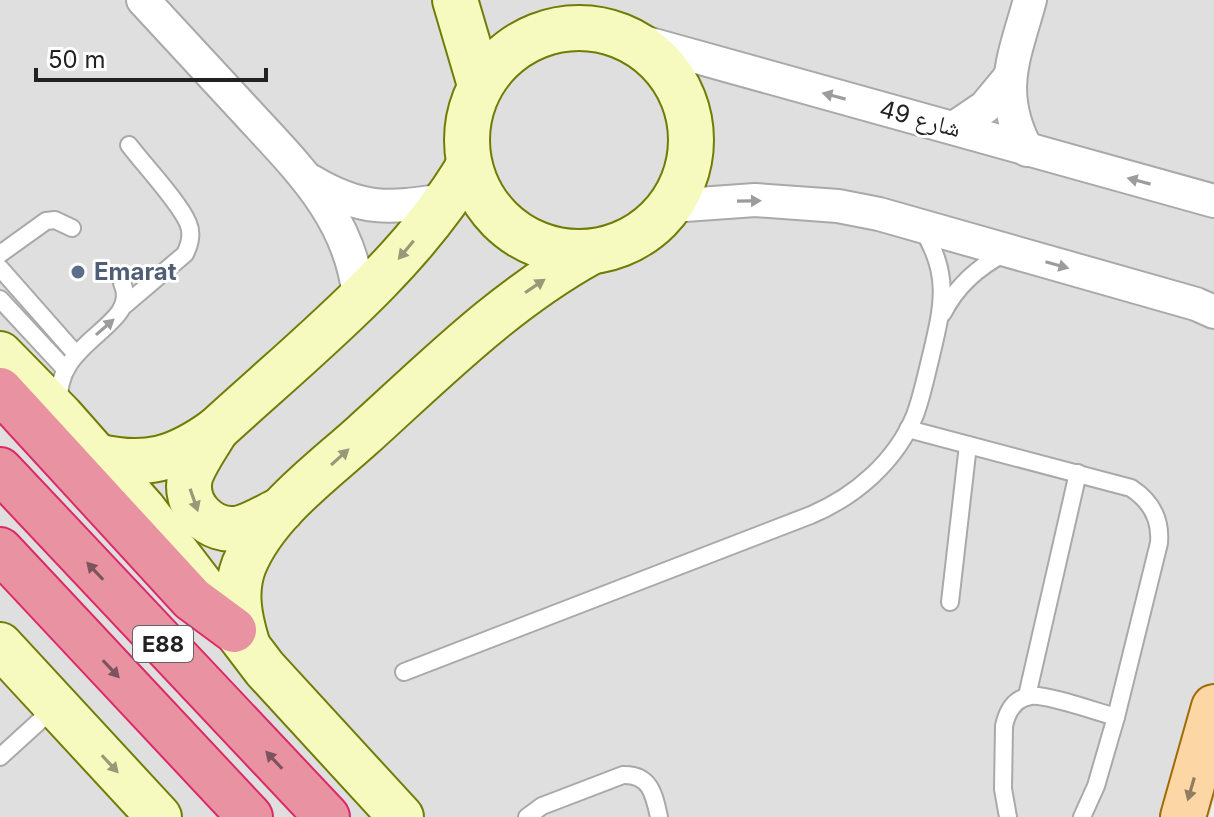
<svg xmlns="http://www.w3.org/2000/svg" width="1214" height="817" viewBox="0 0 1214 817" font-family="Inter,'Noto Naskh Arabic',sans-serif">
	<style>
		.residential { fill: #e0dfdf }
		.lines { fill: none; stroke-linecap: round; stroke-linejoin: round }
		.lane-casing { stroke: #a9a9a9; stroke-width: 20 }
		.street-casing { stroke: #a9a9a9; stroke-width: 36 }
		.secondary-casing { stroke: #707d05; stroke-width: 48 }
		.primary-casing { stroke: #a06b00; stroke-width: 48 }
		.highway-casing { stroke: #dc2a67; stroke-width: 48 }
		.lane { stroke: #fff; stroke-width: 16 }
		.street { stroke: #fff; stroke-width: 32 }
		.secondary { stroke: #f7fabf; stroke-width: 44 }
		.primary { stroke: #fcd6a4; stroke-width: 44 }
		.highway { stroke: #e892a2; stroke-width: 44 }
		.oneway { fill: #9c9c9c }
		.oneway2 { fill: #979978 }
		.oneway3 { fill: #7b545c }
		.oneway4 { fill: #8f7c63 }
		.service-dot { fill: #5c6f8a; stroke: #fff; stroke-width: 3 }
		.labels { text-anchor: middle; stroke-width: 6; stroke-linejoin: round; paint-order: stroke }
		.shield { fill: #fff; stroke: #646464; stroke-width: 2 }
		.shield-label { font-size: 22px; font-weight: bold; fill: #222 }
		.street-label { font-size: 24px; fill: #222; stroke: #fff }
		.service-label { font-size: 24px; font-weight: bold; fill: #4e5e75; stroke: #fff; text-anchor: start }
	</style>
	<rect width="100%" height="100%" fill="#f2efe9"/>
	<path class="residential" d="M0,0H1214V800L1209,817H0Z"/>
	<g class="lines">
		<g class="lane-casing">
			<g id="lane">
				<path d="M0,254L46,221L55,220L72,228"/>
				<path d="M0,268L75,353"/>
				<path d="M0,299L65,369"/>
				<path d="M125,305L185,254C190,244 193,234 188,223C179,202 145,166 129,145"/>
				<path d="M943,313C957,285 978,267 1005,253"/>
				<path d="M60,406C50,340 143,327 122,283"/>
				<path d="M908,429L1131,488C1151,501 1161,519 1159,543L1116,717L1096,786L1082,817"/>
				<path d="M950,602L968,445"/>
				<path d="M404,672L811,515C856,496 896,461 915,415C922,396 926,376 931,356C943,305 951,274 921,227"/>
				<path d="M1027,696L1078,473"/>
				<path d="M0,757L55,707"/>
				<path d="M527,817L542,806L623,775C650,774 654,794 659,817"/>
				<path d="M1008,817L1003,789L1004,726C1007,712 1014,698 1031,696C1047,694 1097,712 1116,717"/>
			</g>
		</g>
		<g class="street-casing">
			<g id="street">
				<path d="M143,0C176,36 210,72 243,108C296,166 351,216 359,298"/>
				<path d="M625,37L1214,201"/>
				<path d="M954,128L985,107L1009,78"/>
				<path d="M1027,150C996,92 1014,58 1030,0"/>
				<path d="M311,181C363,212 389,208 446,200"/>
				<path d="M671,206L755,200L838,206L879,214L1196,304L1214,312"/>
			</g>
		</g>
		<g class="secondary-casing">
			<g id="secondary">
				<path d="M455,0L480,85"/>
				<circle cx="579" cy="140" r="112"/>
				<path d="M0,354L61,416L144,510L265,669L401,817"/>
				<path d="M216,430C208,444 197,459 191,474C181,505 211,535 241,528C255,524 269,515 282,509"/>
				<path d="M97,456C146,468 176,459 216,430C302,351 410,266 469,165"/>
				<path d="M247,643C239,617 234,591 244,565C266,512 321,473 363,435C436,369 504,300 591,252"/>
				<path d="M0,645L159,817"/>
			</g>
		</g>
		<g class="primary-casing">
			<path id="primary" d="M1183,817L1214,707"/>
		</g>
		<g class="highway-casing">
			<g id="highway">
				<path d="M0,390L192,599L234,630"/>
				<path d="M0,470L327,817"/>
				<path d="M0,550L250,817"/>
			</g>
		</g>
		<use href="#lane" class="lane"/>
		<use href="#street" class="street"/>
		<use href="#secondary" class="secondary"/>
		<use href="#primary" class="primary"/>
		<use href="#highway" class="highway"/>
	</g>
	<defs><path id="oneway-solid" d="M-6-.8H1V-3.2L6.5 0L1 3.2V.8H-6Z" transform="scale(2)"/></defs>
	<g class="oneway">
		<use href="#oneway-solid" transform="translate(834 96) rotate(-165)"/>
		<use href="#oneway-solid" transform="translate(1139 181) rotate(-165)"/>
		<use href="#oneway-solid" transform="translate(749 201) rotate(-1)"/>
		<use href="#oneway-solid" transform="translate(1057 265) rotate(16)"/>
		<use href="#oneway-solid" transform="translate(105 327) rotate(-41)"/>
	</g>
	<g class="oneway2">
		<use href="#oneway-solid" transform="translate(406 250) rotate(130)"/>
		<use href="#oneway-solid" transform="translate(535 286) rotate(-34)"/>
		<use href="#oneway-solid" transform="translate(340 457) rotate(-42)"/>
		<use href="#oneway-solid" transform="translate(194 500) rotate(71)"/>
		<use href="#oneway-solid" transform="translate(110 764) rotate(47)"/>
	</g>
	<g class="oneway3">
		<use href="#oneway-solid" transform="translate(95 571) rotate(-133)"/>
		<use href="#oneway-solid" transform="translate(111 669) rotate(47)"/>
		<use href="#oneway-solid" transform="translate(274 760) rotate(-133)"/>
	</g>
	<use class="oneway4" href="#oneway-solid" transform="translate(1191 789) rotate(106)"/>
	<circle class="service-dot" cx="78" cy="272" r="8"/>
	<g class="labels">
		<rect class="shield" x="133" y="626" width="60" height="36" rx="6"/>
		<g class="shield-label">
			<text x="163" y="652">E88</text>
		</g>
		<g class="street-label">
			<text transform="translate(920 119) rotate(15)" y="8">شارع 49</text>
		</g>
		<g class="service-label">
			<text x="94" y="280">Emarat</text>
		</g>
	</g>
	<path d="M36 68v12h230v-12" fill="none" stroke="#222222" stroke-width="4"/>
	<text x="48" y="68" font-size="24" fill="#222222" stroke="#ffffff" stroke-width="6" paint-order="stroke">50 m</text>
</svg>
